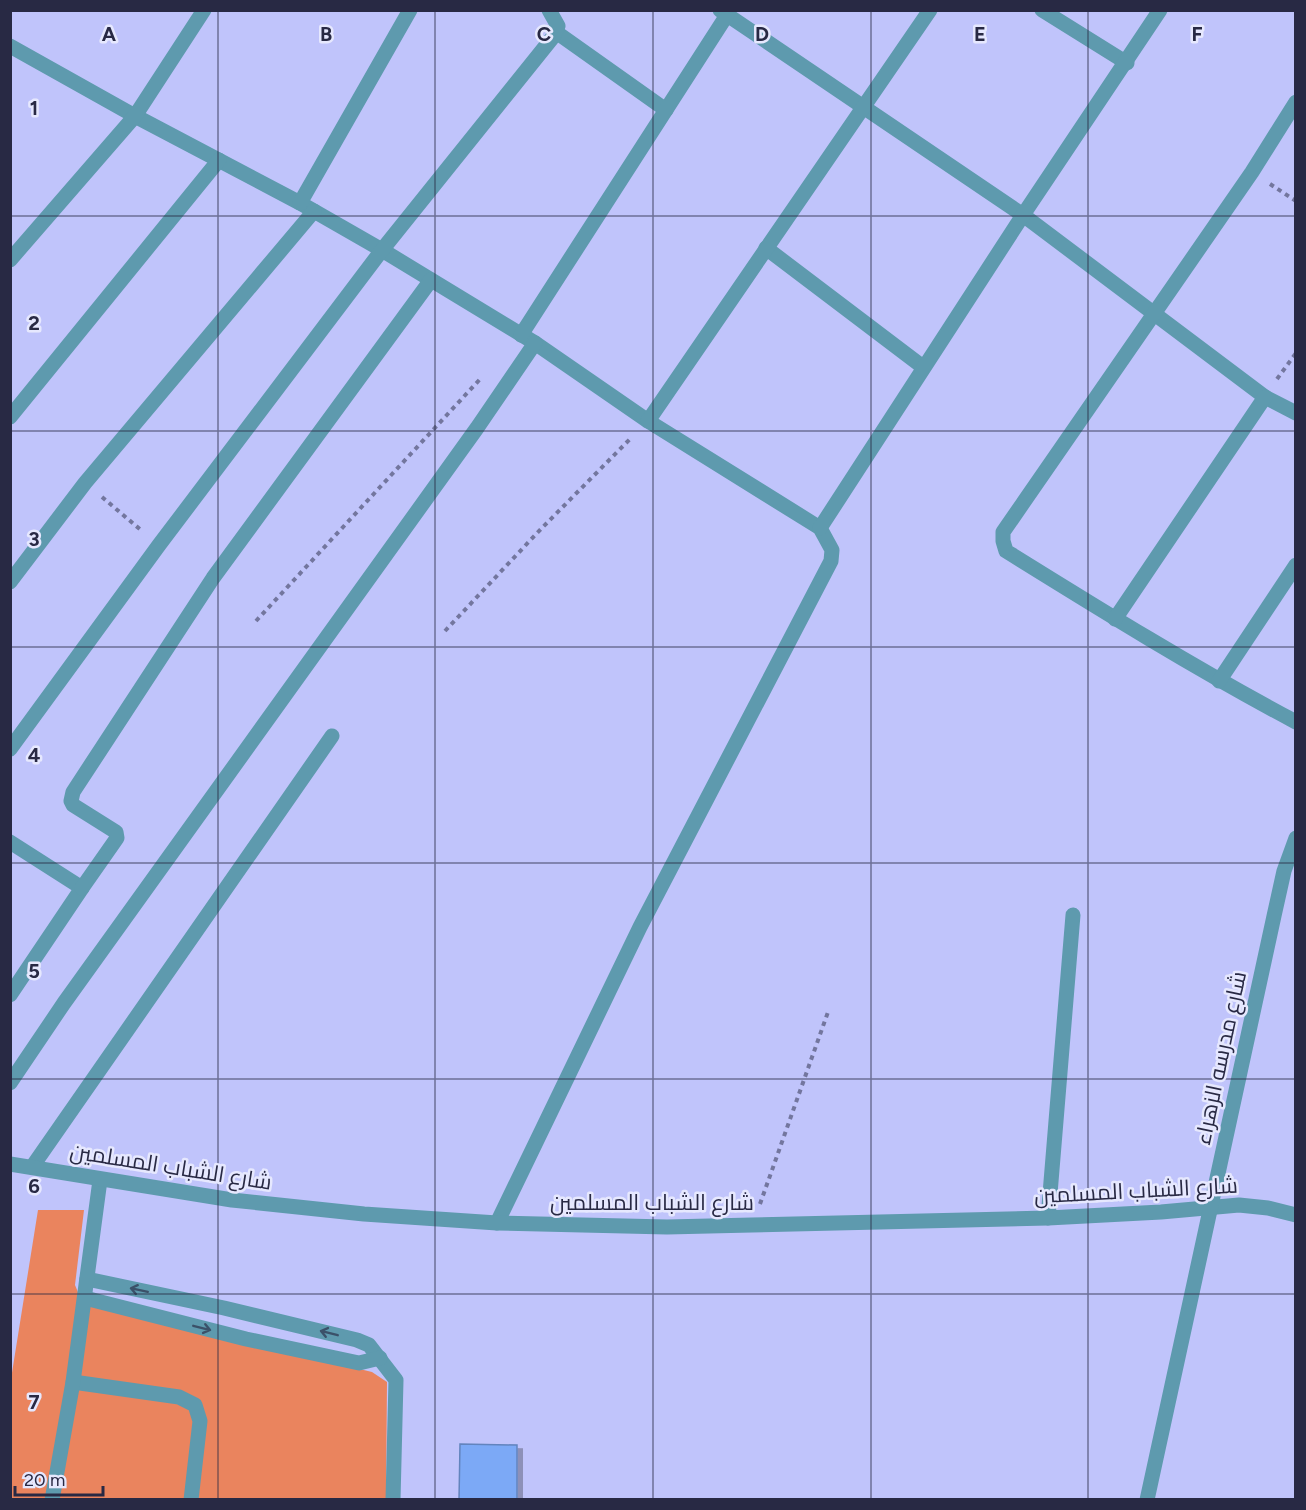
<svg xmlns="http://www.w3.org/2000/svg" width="1306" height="1510" viewBox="0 0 1306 1510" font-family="Figtree,Cairo,sans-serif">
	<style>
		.green { fill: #ea845e }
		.building { fill: #7ca9f6; stroke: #6284be; stroke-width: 1.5; filter: url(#shadow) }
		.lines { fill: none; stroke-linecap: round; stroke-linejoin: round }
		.path { stroke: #73769e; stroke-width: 4; stroke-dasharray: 4.5 4.5; stroke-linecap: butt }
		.service { stroke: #5e9aae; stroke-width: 15 }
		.minor { stroke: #5e9aae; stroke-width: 15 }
		.tertiary { stroke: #5e9aae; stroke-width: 15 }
		.oneway { stroke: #3b5169 }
		.grid { fill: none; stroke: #282944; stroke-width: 1.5; stroke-opacity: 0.55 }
		.labels { text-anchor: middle; stroke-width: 5; stroke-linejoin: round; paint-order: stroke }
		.street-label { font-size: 22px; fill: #282944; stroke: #e6e8fe }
		.grid-label { font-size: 20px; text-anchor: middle; font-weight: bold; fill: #282944; stroke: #e6e8fe; stroke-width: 5; stroke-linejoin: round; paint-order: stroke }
	</style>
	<defs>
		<filter id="shadow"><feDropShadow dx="6" dy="4" stdDeviation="0" flood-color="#0004"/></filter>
	</defs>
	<rect width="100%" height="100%" fill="#c0c4fb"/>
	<path class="green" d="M38,1210H84L75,1285L82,1302L372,1372L387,1382L386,1499L11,1500V1379Z"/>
	<path class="building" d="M460,1444L517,1445V1500H459Z"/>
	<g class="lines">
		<g class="path">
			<path d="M1270,184L1296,201"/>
			<path d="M1277,379L1296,353"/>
			<path d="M102,497L142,531"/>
			<path d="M256,621L482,377"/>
			<path d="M445,631L539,531L632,437"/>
			<path d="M760,1204L828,1012"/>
		</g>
		<g class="service">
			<path d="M1048,1218L1073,915"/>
			<path d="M87,1279L224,1308L357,1340L369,1345L396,1380L393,1500"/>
			<path d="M85,1298L246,1339L359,1363L380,1358"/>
			<path d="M73,1382L179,1397L195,1405L200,1421L191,1500"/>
			<path d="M52,1500L73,1382L100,1180"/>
		</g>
		<g class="minor">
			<path d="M720,10L1023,215L1265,397L1296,413"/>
			<path d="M1042,10L1127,63"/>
			<path d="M556,32L666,110"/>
			<path d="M10,46L135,116L300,203L382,250L535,343L648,421L820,528L832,550L831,561L640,927L497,1223"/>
			<path d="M1296,102L1252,172L1003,532V541L1006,551C1101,610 1196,669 1296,722"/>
			<path d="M300,203L410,10"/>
			<path d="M766,248L923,367"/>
			<path d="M10,260L135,116L204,10"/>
			<path d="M521,335L727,15"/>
			<path d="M10,417L219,160"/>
			<path d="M648,421L930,10"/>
			<path d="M820,528L1023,215L1160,10"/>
			<path d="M10,582L85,483L314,211"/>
			<path d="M1115,619L1265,397"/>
			<path d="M1219,681L1296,565"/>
			<path d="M10,749L159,545L382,250L553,37L558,26L549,10"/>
			<path d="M10,842L82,888L10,995"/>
			<path d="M82,888L117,838L116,832L73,805L71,801L73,792L213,578L431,280"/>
			<path d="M10,1083L64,1003L477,428L535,343"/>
			<path d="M32,1167L332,736"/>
		</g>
		<g class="tertiary">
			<path d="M10,1164L232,1200L364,1214L497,1223L667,1227L752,1225L1048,1218L1161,1212L1239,1205L1268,1208L1296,1215"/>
			<path d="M1147,1500L1274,916L1284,871L1296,838"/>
		</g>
	</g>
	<defs><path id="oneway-shaft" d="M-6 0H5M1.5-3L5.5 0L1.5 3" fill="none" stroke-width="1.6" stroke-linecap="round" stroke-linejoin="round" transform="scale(1.5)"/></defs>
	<g class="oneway">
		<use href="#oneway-shaft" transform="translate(139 1290) rotate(-168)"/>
		<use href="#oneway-shaft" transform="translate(202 1328) rotate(14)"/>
		<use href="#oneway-shaft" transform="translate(329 1333) rotate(-166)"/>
	</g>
	<path class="grid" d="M218,10V1500M435,10V1500M653,10V1500M871,10V1500M1088,10V1500M10,216H1296M10,431H1296M10,647H1296M10,863H1296M10,1079H1296M10,1294H1296"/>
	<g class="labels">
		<g class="street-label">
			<text transform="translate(1220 1058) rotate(-78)" y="8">شارع مدرسه الزهراء</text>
			<text transform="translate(171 1166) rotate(9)" y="8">شارع الشباب المسلمين</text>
			<text transform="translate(1136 1190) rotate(-3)" y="8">شارع الشباب المسلمين</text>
			<text x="652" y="1210">شارع الشباب المسلمين</text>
		</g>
	</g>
	<g class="grid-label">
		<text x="109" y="41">A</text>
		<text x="326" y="41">B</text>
		<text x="544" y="41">C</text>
		<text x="762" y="41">D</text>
		<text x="980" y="41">E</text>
		<text x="1197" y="41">F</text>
		<text x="34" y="115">1</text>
		<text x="34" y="330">2</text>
		<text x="34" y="546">3</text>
		<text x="34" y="762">4</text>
		<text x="34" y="978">5</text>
		<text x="34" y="1193">6</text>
		<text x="34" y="1409">7</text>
	</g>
	<rect width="1306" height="1510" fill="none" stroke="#282944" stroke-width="24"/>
	<path d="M15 1486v9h88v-9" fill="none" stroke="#282944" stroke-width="3"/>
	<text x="24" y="1486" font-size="18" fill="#282944" stroke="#e6e8fe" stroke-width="4.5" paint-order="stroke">20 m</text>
</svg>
